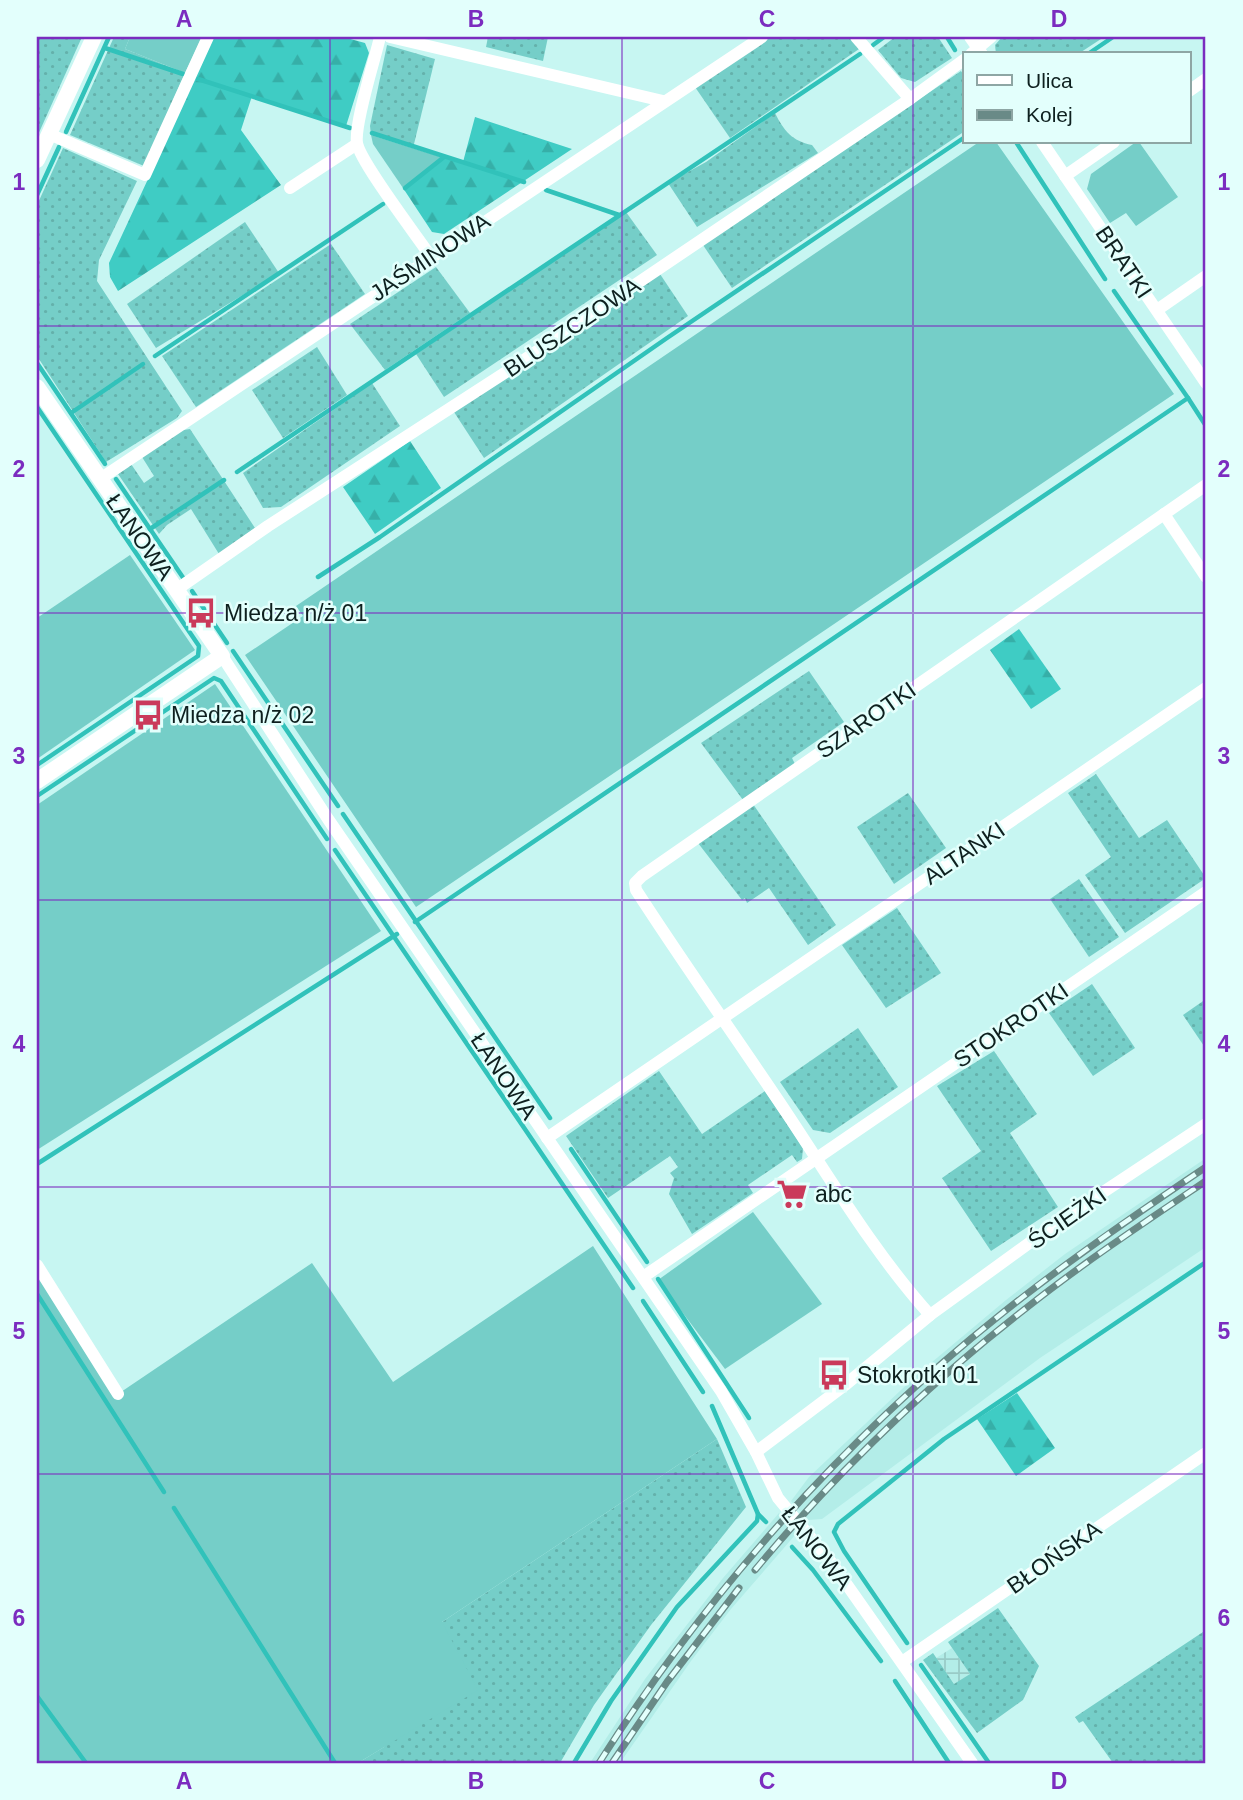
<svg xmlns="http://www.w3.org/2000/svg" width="1243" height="1800" viewBox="0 0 1243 1800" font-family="Helvetica,sans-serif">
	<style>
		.built { fill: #b3ede8 }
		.industrial { fill: url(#industrial-grid) }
		.grass { fill: url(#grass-dots) }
		.forest { fill: url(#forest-firs) }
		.garden { fill: #75cec8 }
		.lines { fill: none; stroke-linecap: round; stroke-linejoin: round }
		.stream { stroke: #31c2ba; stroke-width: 4.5 }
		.minor { stroke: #fff; stroke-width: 12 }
		.tertiary { stroke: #fff; stroke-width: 16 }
		.rail-casing { stroke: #698a87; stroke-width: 7 }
		.rail { stroke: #e3fffc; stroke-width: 4.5; stroke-dasharray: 13; stroke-linecap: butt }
		.grid { fill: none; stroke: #7b2cbf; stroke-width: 2; stroke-opacity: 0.55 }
		.labels { text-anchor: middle; stroke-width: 5; stroke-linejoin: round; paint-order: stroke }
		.street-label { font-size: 23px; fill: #0e201f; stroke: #e3fffc }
		.poi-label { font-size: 23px; fill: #0e201f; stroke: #e3fffc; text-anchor: start }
		.neatline { fill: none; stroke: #7b2cbf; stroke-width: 2.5 }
		.grid-label { font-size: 23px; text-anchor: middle; font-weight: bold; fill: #7b2cbf }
	</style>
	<defs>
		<pattern id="industrial-grid" width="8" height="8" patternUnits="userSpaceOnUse" patternTransform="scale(1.75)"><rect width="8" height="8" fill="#b3ede8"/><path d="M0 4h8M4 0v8" fill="none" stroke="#99cbc7"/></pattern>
		<pattern id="grass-dots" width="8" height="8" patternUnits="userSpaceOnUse" patternTransform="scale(1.75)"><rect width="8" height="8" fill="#75cec8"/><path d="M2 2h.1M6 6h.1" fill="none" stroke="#64b1ab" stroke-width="1.8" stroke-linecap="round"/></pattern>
		<pattern id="forest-firs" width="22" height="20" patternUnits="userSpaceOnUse" patternTransform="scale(1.75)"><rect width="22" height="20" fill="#3fccc4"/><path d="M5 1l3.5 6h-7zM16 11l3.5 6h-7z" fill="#36afa8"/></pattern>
	</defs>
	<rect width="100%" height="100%" fill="#c7f6f2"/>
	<g class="built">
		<path d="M1206,1158V1247L1040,1358L822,1519L808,1520L791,1501L809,1477L919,1373L1006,1300L1065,1254Z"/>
		<path d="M779,1513L796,1534L731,1609L691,1661L620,1763H590L645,1679L723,1578Z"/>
	</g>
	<path class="industrial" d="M952,1648L970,1674L955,1685L936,1658Z"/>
	<g class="grass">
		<path d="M37,37H82L37,137Z"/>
		<path d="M114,37H130L125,49L185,73L144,166L70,135Z"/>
		<path d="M488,37H548L543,61L486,47Z"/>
		<path d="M771,37H851L859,49L730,138L695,87Z"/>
		<path d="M895,37H938L952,58L915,82L901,78L878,50Z"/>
		<path d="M1002,37H1100L1101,39L1078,54H996L995,45Z"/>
		<path d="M387,45L435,59L413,148L371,135L370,126Z"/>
		<path d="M961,71L965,77V131L732,288L703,245Z"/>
		<path d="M775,113C784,131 792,141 812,145L818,153L697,227L668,183L706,162Z"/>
		<path d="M63,148L137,181L99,260L97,281L182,411L177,418L106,462L37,356V205Z"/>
		<path d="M626,212L657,255L444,397L416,354Z"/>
		<path d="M245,222L279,273L156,348L127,304Z"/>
		<path d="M331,244L365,294L196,407L162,356Z"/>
		<path d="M436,267L470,313L385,370L350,324Z"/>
		<path d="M660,274L688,316L484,458L454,412Z"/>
		<path d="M317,347L347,395L283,438L252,390Z"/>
		<path d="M372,383L400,426L281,507L263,508L243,473Z"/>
		<path d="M190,429L255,528L219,554L191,509L167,525L159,534L118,474L131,464L144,483L154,476L142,457L177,431Z"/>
		<path d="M809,671L844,722L792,758L795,764L743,800L701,743Z"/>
		<path d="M1096,774L1139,838L1167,820L1206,878L1125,933L1085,875L1111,857L1068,793Z"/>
		<path d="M908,793L946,848L894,884L857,827Z"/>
		<path d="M753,804L836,925L808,945L769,888L747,903L745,898L742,900L698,843Z"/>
		<path d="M1079,879L1119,937L1089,957L1050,899Z"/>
		<path d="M897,908L941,973L886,1008L842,945Z"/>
		<path d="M1092,984L1135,1048L1093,1076L1049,1013Z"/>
		<path d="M1206,999V1049L1183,1015Z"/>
		<path d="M858,1028L898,1087L830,1133L813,1130L780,1082Z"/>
		<path d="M994,1051L1037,1114L1010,1133L1058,1207L991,1251L942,1178L981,1151L937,1086Z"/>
		<path d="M659,1071L702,1134L765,1091L803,1148L802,1159L797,1162L792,1155L748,1185L753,1193L692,1234L669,1194L674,1178L670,1173L678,1167L670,1156L608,1198L566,1136Z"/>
		<path d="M717,1439L746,1507L651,1625L594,1705L560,1763H358L384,1747L442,1622Z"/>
		<path d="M998,1608L1039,1666L1023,1700L977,1733L923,1660L933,1653L954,1684L970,1674L948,1642Z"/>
		<path d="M1206,1630V1763H1113L1083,1721L1079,1723L1075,1717Z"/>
	</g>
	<g class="forest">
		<path d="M214,37H343L365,43L369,53L346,126L252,96L241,130L281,185L118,291L110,277L109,263Z"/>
		<path d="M475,117L572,149L444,234L432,232L403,188L444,158L463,162Z"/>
		<path d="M410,441L441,488L375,534L343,487Z"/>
		<path d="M1019,629L1061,689L1031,709L990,650Z"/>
		<path d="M1017,1393L1055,1448L1016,1476L977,1419Z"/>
	</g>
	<g class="garden">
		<path d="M130,37H202L185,73L125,49Z"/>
		<path d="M371,135L444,158L403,188L373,144Z"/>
		<path d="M979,142H996L1174,394L416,907L245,655L303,616L296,606Z"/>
		<path d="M1136,142H1139L1178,197L1136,226L1126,213L1110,223L1087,189L1091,174Z"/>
		<path d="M130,555L195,650L37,759V618Z"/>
		<path d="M215,684L381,931L37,1150V805Z"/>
		<path d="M753,1212L822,1304L725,1369L658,1280Z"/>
		<path d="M593,1246L717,1439L442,1622L478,1690L358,1763H37V1265L118,1394L312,1263L393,1382Z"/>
	</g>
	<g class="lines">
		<g class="stream">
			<path d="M947,37L955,50"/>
			<path d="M873,45L884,37"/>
			<path d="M105,48L183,74"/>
			<path d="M1088,54L1113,37"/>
			<path d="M198,79L350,128"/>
			<path d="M66,132L109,37"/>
			<path d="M372,133L524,182"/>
			<path d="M1016,142L1105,279"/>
			<path d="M405,188L444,157"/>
			<path d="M546,190L619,215"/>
			<path d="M37,195L59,147"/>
			<path d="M155,356L383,204"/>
			<path d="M37,363L105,464"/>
			<path d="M1188,398L1206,426"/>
			<path d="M37,407L199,646L198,656L37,765"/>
			<path d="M71,413L143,364"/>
			<path d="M237,472L860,54"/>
			<path d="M116,479L184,579"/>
			<path d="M150,529L224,480"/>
			<path d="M318,577L380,537L667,338L965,137"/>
			<path d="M192,591L227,643"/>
			<path d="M233,651L338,806"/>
			<path d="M37,796L214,678L221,681L327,839"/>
			<path d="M343,814L550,1118"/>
			<path d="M335,850L633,1288"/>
			<path d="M415,922L1188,398L1114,291"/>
			<path d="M571,1149L647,1262"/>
			<path d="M37,1164L397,934"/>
			<path d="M658,1279L749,1418"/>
			<path d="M37,1294L164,1492"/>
			<path d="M643,1301L703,1392"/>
			<path d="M174,1508L335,1763"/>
			<path d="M758,1514L766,1522"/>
			<path d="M792,1547L813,1570L881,1661"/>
			<path d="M907,1643L844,1551L834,1532L838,1524L944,1439L1206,1262"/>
			<path d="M921,1665L989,1763"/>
			<path d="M895,1681L949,1763"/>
			<path d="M37,1696L86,1763"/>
			<path d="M574,1763L611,1701L677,1607L757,1521L758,1514L712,1406"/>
		</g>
		<g class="minor">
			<path d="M380,37C375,59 354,124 357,143C360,162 417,236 431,257"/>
			<path d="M390,37L663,101"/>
			<path d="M856,37L910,99"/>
			<path d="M970,37L982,54"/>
			<path d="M971,54L991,37"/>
			<path d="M1189,91L1206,79"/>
			<path d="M49,134L145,175L208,37"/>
			<path d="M1042,142L1206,383"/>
			<path d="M1065,176L1114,142"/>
			<path d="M290,188L357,144"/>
			<path d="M1157,310L1206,276"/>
			<path d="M100,479L762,37"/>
			<path d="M1164,514L1206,577"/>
			<path d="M176,590L268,526L503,374L910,99L965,59"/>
			<path d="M222,656L328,819L721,1391L756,1452L778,1498L831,1562L972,1763"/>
			<path d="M547,1138L1206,688"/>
			<path d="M37,1265L118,1394"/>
			<path d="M643,1277L1206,892"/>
			<path d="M930,1315C876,1255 833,1183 788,1115C738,1040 685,966 636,890L635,883L642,876L1206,485"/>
			<path d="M756,1452L845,1385L930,1315L1061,1220L1206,1124"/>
			<path d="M902,1662L1206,1453"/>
		</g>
		<g class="tertiary">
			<path d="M37,160L94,37"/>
			<path d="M37,387L222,656L37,781"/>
		</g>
		<g class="rail-casing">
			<g id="rail">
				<path d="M755,1570C835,1474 926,1386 1025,1309C1083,1263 1145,1222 1206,1181"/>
				<path d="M599,1763C706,1594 843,1440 1000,1315C1066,1262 1136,1214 1206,1167"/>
				<path d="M612,1763L667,1682L739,1588"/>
			</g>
		</g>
		<use href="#rail" class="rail"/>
	</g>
	<path class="grid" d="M330,37V1763M622,37V1763M913,37V1763M37,326H1206M37,613H1206M37,900H1206M37,1187H1206M37,1474H1206"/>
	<defs>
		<g id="bus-bare" transform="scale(2.415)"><path d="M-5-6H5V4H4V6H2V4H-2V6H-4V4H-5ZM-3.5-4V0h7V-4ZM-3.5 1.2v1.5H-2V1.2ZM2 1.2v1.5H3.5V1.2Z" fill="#ca3a5b" stroke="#e3fffc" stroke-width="2.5" paint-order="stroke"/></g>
		<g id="supermarket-bare" transform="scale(2.415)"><path d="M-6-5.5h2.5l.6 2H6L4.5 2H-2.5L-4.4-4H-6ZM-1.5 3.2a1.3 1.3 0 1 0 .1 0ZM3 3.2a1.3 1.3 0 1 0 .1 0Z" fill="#ca3a5b" stroke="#e3fffc" stroke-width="2.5" paint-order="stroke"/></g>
	</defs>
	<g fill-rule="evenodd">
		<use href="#bus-bare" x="201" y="613"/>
		<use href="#bus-bare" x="148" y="715"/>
		<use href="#supermarket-bare" x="792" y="1194"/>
		<use href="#bus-bare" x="834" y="1375"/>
	</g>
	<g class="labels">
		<g class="street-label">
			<text transform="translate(430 257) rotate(-34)" y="8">JAŚMINOWA</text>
			<text transform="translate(1124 262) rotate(56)" y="8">BRATKI</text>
			<text transform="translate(572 327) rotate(-34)" y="8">BLUSZCZOWA</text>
			<text transform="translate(140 537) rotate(55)" y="8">ŁANOWA</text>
			<text transform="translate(866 720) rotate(-35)" y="8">SZAROTKI</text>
			<text transform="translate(964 853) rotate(-34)" y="8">ALTANKI</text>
			<text transform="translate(1011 1025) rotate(-34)" y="8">STOKROTKI</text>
			<text transform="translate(504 1076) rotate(56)" y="8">ŁANOWA</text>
			<text transform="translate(1067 1218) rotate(-35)" y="8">ŚCIEŻKI</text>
			<text transform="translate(817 1548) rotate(52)" y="8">ŁANOWA</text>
			<text transform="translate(1054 1557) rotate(-35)" y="8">BŁOŃSKA</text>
		</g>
		<g class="poi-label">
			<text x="224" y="621">Miedza n/ż 01</text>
			<text x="171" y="723">Miedza n/ż 02</text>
			<text x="815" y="1202">abc</text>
			<text x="857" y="1383">Stokrotki 01</text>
		</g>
	</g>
	<rect width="1243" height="1800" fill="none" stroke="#e3fffc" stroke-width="77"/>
	<rect x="963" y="52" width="228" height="91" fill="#e3fffc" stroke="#8ea6a4" stroke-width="2"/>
	<rect x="977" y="75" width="35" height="10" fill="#ffffff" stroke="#8ea6a4" stroke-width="2"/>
	<text x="1026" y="88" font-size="21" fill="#0e201f">Ulica</text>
	<rect x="977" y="110" width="35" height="10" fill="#698a87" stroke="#8ea6a4" stroke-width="2"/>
	<text x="1026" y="122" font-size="21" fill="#0e201f">Kolej</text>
	<rect x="38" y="38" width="1166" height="1724" class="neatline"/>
	<g class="grid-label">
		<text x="184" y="27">A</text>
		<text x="476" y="27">B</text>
		<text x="767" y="27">C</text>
		<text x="1059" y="27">D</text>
		<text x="19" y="190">1</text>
		<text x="1224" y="190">1</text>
		<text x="19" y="477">2</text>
		<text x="1224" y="477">2</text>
		<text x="19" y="764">3</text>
		<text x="1224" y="764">3</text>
		<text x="19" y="1052">4</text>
		<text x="1224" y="1052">4</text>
		<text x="19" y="1339">5</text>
		<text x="1224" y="1339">5</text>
		<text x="19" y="1626">6</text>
		<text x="1224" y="1626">6</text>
		<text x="184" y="1789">A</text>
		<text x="476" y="1789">B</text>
		<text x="767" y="1789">C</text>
		<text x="1059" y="1789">D</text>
	</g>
</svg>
